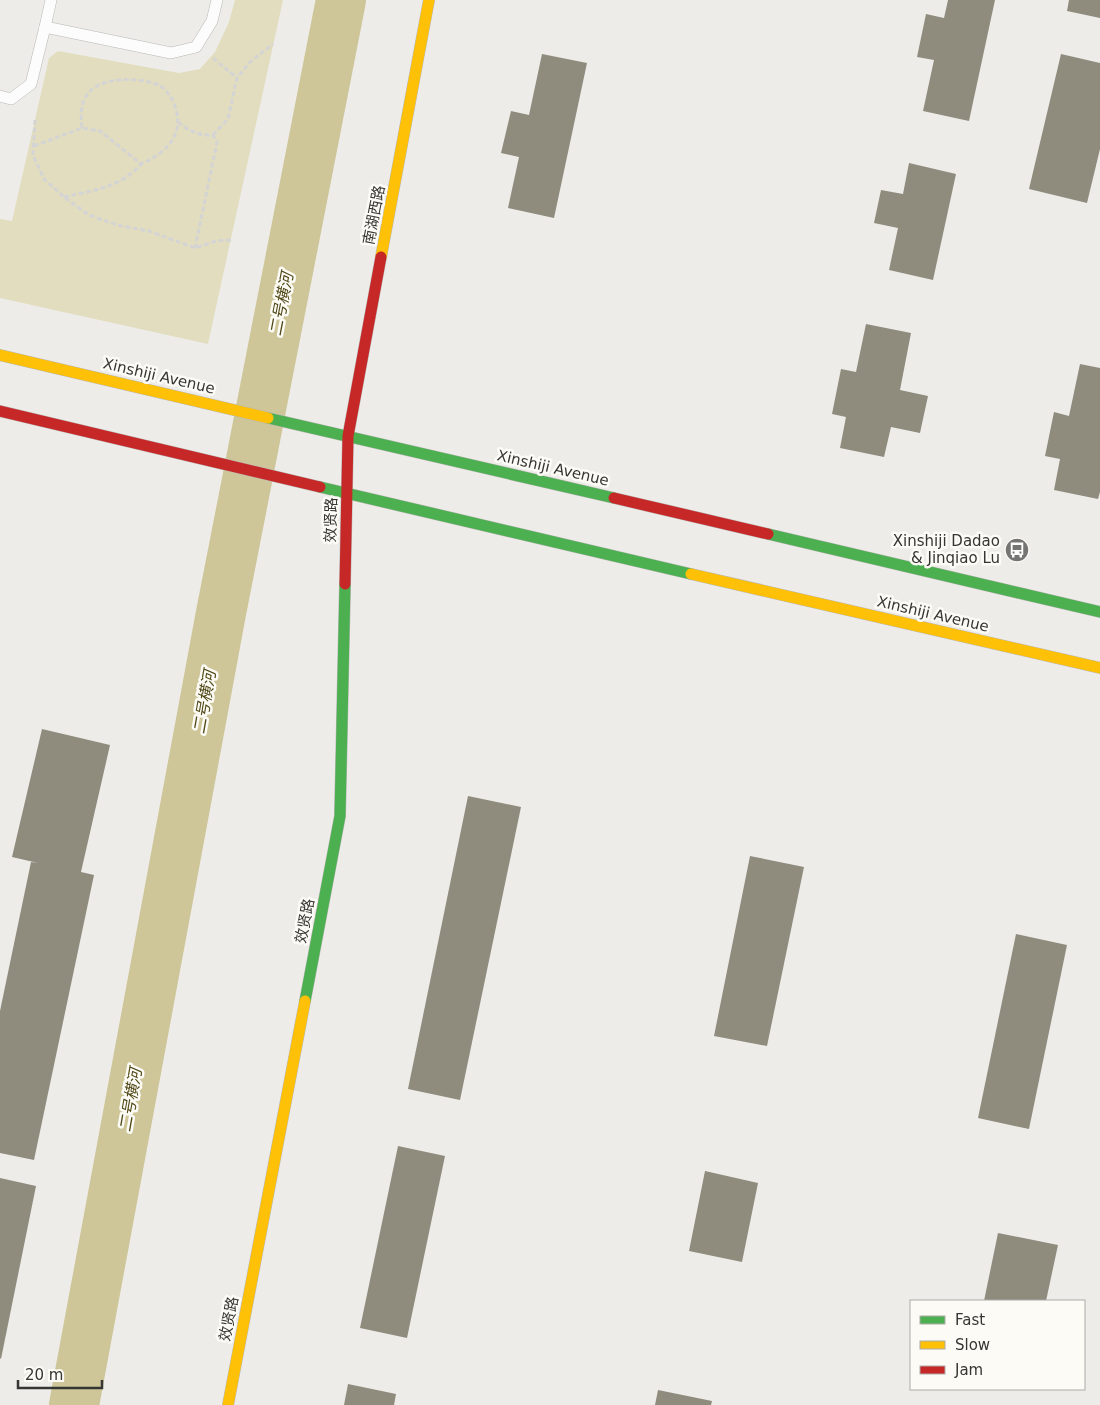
<svg xmlns="http://www.w3.org/2000/svg" width="1100" height="1405" viewBox="0 0 1100 1405" font-family="'DejaVu Sans','Noto Sans SC',sans-serif">
	<style>
		.green { fill: #e2ddbe }
		.lines { fill: none; stroke-linecap: round; stroke-linejoin: round }
		.river { stroke: #cec698; stroke-width: 50 }
		.building { fill: #8f8c7e }
		.lane-casing { stroke: #b9b8b6; stroke-width: 12 }
		.fast-casing { stroke: #b9b8b6; stroke-width: 12 }
		.slow-casing { stroke: #b9b8b6; stroke-width: 12 }
		.jam-casing { stroke: #b9b8b6; stroke-width: 12 }
		.path { stroke: #d4d4d4; stroke-width: 3; stroke-dasharray: 5 2.5; stroke-linecap: butt }
		.lane { stroke: #fcfcfc; stroke-width: 11 }
		.fast { stroke: #4caf50; stroke-width: 11 }
		.slow { stroke: #ffc107; stroke-width: 11 }
		.jam { stroke: #c62828; stroke-width: 11 }
		.labels { text-anchor: middle; stroke-width: 5; stroke-linejoin: round; paint-order: stroke }
		.street-label { font-size: 15px; fill: #353533; stroke: #fcfbf6 }
		.poi-label { font-size: 15px; fill: #353533; stroke: #fcfbf6; text-anchor: end }
		.water-label { font-size: 16px; font-style: italic; fill: #504816; stroke: #fcfbf6 }
	</style>
	<rect width="100%" height="100%" fill="#edece9"/>
	<path class="green" d="M235,0H283L208,344L0,298V219L12,221L49,58L58,51L179,73L200,69L215,52L229,22Z"/>
	<g class="lines">
		<path class="river" d="M74,1405L221,613L341,0"/>
	</g>
	<g class="building">
		<path d="M948,0H995L969,121L923,111L934,60L917,57L926,14L944,18Z"/>
		<path d="M1069,0H1100V18L1067,11Z"/>
		<path d="M542,54L587,63L554,218L508,208L519,157L501,153L511,111L529,115Z"/>
		<path d="M1061,54L1100,63V149L1087,203L1029,189Z"/>
		<path d="M909,163L956,174L933,280L889,270L898,228L874,223L881,190L903,194Z"/>
		<path d="M866,324L911,333L900,390L928,396L920,433L891,427L884,457L840,448L846,417L832,414L841,369L856,372Z"/>
		<path d="M1080,364L1100,368V492L1098,499L1054,490L1060,459L1045,456L1054,412L1069,416Z"/>
		<path d="M42,729L110,745L81,872L94,875L34,1160L0,1153V1011L31,862L38,863L12,857Z"/>
		<path d="M468,796L521,807L460,1100L408,1089Z"/>
		<path d="M750,856L804,867L767,1046L714,1036Z"/>
		<path d="M1016,934L1067,945L1029,1129L978,1118Z"/>
		<path d="M398,1146L445,1156L407,1338L360,1328Z"/>
		<path d="M705,1171L758,1183L742,1262L689,1251Z"/>
		<path d="M0,1178L36,1186L1,1359L0,1358Z"/>
		<path d="M998,1233L1058,1245L1046,1301H984Z"/>
		<path d="M348,1384L396,1394L394,1405H344Z"/>
		<path d="M658,1390L712,1401L711,1405H655Z"/>
	</g>
	<g class="lines">
		<g class="lane-casing">
			<g id="lane">
				<path d="M51,0L45,27L171,53L196,47L212,21L217,0"/>
				<path d="M0,96L11,99L31,84L45,27"/>
			</g>
		</g>
		<g class="fast-casing">
			<g id="fast">
				<path d="M268,418L614,498"/>
				<path d="M320,487L691,574"/>
				<path d="M768,534L1100,612"/>
				<path d="M305,1001L340,816L345,584"/>
			</g>
		</g>
		<g class="slow-casing">
			<g id="slow">
				<path d="M381,257L429,0"/>
				<path d="M0,355L268,418"/>
				<path d="M691,574L1100,668"/>
				<path d="M228,1405L305,1001"/>
			</g>
		</g>
		<g class="jam-casing">
			<g id="jam">
				<path d="M0,411L320,487"/>
				<path d="M614,498L768,534"/>
				<path d="M345,584L348,436L381,257"/>
			</g>
		</g>
		<g class="path">
			<path d="M213,58L237,78"/>
			<path d="M35,120L33,155L44,179L64,197L89,215L117,225L149,231L195,248L216,241L231,240"/>
			<path d="M178,122C189,131 199,136 213,135L217,142L195,248"/>
			<path d="M213,135L228,119L237,78L250,62L273,44"/>
			<path d="M34,146L82,128L100,131L141,164C166,153 185,135 175,106C173,99 167,91 162,87C143,76 96,75 85,98C80,108 81,117 82,128"/>
			<path d="M64,197C94,190 120,188 141,164"/>
		</g>
		<use href="#lane" class="lane"/>
		<use href="#fast" class="fast"/>
		<use href="#slow" class="slow"/>
		<use href="#jam" class="jam"/>
	</g>
	<defs>
		<g id="bus-disc" transform="scale(1.25)"><circle r="9.5" fill="#757573" stroke="#fcfbf6"/><path d="M-5-6H5V4H4V6H2V4H-2V6H-4V4H-5ZM-3.5-4V0h7V-4ZM-3.5 1.2v1.5H-2V1.2ZM2 1.2v1.5H3.5V1.2Z" fill="#fff"/></g>
	</defs>
	<g fill-rule="evenodd">
		<use href="#bus-disc" x="1017" y="550"/>
	</g>
	<g class="labels">
		<g class="street-label">
			<text transform="translate(374 215) rotate(-79)" y="5">南湖西路</text>
			<text transform="translate(159 376) rotate(13)" y="5">Xinshiji Avenue</text>
			<text transform="translate(553 468) rotate(13)" y="5">Xinshiji Avenue</text>
			<text transform="translate(331 520) rotate(-89)" y="5">效贤路</text>
			<text transform="translate(933 614) rotate(13)" y="5">Xinshiji Avenue</text>
			<text transform="translate(305 921) rotate(-79)" y="5">效贤路</text>
			<text transform="translate(229 1319) rotate(-79)" y="5">效贤路</text>
		</g>
		<g class="poi-label">
			<text x="1000" y="546">Xinshiji Dadao<tspan x="1000" dy="17">&amp; Jinqiao Lu</tspan></text>
		</g>
		<g class="water-label">
			<text transform="translate(281 304) rotate(-79)" y="6">二号横河</text>
			<text transform="translate(204 702) rotate(-80)" y="6">二号横河</text>
			<text transform="translate(130 1100) rotate(-80)" y="6">二号横河</text>
		</g>
	</g>
	<rect x="910" y="1300" width="175" height="90" fill="#fcfbf6" stroke="#acaca8"/>
	<rect x="920" y="1316" width="25" height="8" fill="#4caf50" stroke="#acaca8"/>
	<text x="955" y="1325" font-size="15" fill="#353533">Fast</text>
	<rect x="920" y="1341" width="25" height="8" fill="#ffc107" stroke="#acaca8"/>
	<text x="955" y="1350" font-size="15" fill="#353533">Slow</text>
	<rect x="920" y="1366" width="25" height="8" fill="#c62828" stroke="#acaca8"/>
	<text x="955" y="1375" font-size="15" fill="#353533">Jam</text>
	<path d="M18 1380v8h84v-8" fill="none" stroke="#353533" stroke-width="2.5"/>
	<text x="25" y="1380" font-size="15" fill="#353533" stroke="#fcfbf6" stroke-width="4" paint-order="stroke">20 m</text>
</svg>
